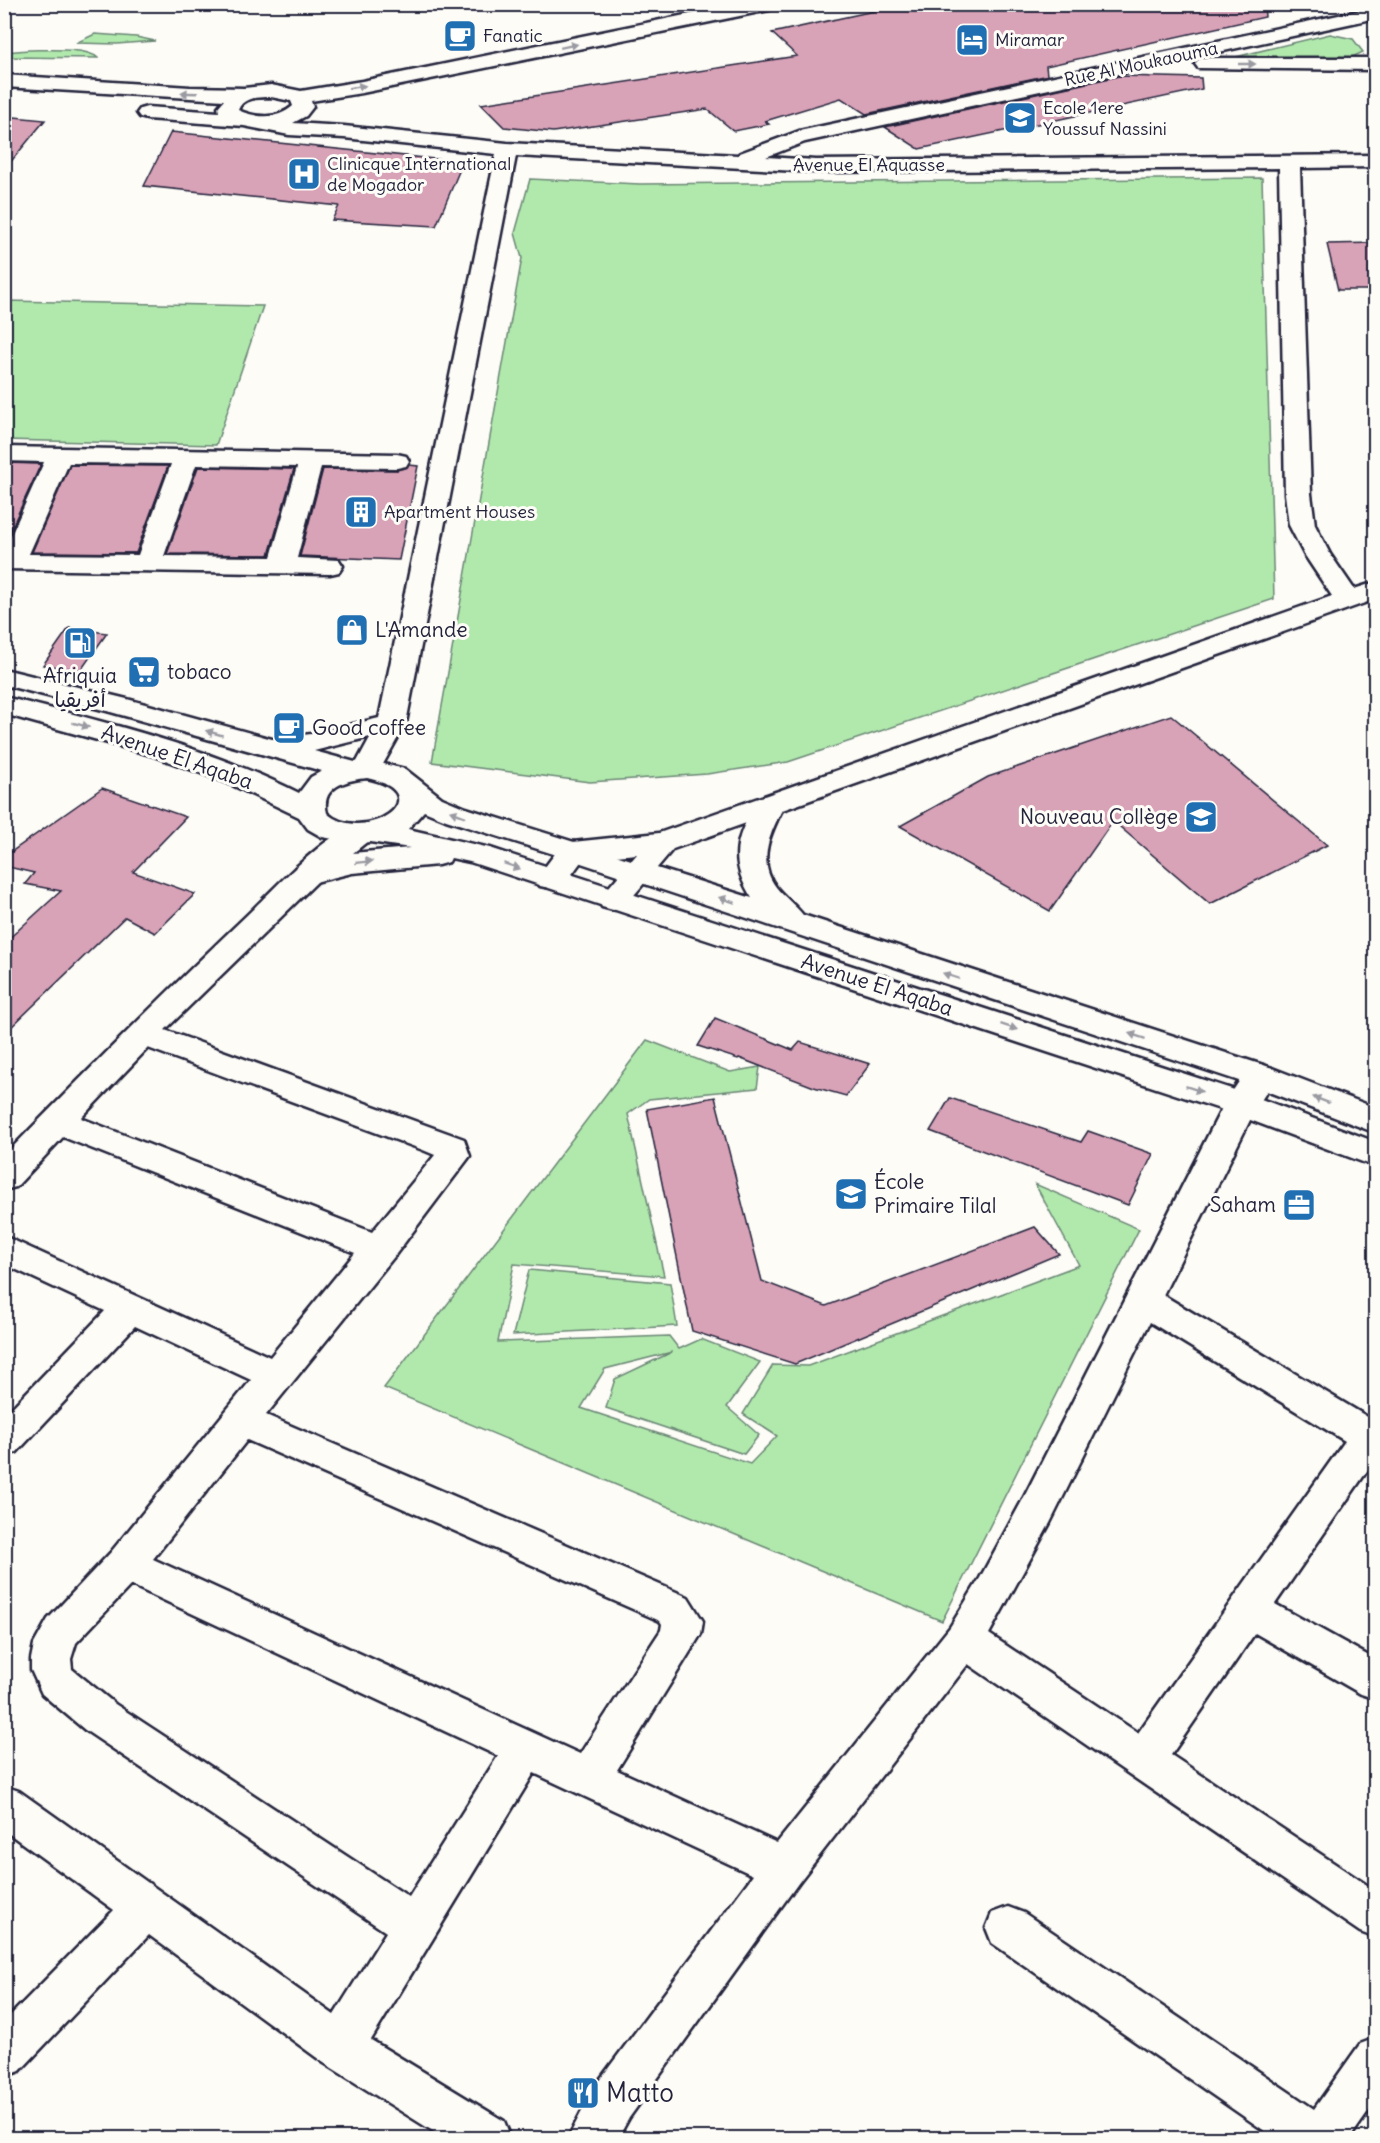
<svg xmlns="http://www.w3.org/2000/svg" width="1380" height="2143" viewBox="0 0 1380 2143" font-family="Delius,'Playpen Sans Arabic',sans-serif">
	<style>
		.green { fill: #b1e9ad; stroke: #6a8674; stroke-width: 1.5 }
		.building { fill: #d8a2b7; stroke: #22223b; stroke-width: 1.5 }
		.lines { fill: none; stroke-linecap: round; stroke-linejoin: round }
		.minor-casing { stroke: #22223b; stroke-width: 5 }
		.major-casing { stroke: #22223b; stroke-width: 5 }
		.minor { fill: #fdfcf7; fill-rule: evenodd }
		.major { fill: #fdfcf7; fill-rule: evenodd }
		.oneway { fill: #9a9aa2 }
		.labels { text-anchor: middle; stroke-width: 6; stroke-linejoin: round; paint-order: stroke }
		.far-poi-label { font-size: 18px; fill: #22223b; stroke: #fdfcf7; text-anchor: start }
		.far-street-label { font-size: 18px; fill: #22223b; stroke: #fdfcf7 }
		.poi-label { font-size: 21px; fill: #22223b; stroke: #fdfcf7; text-anchor: start }
		.street-label { font-size: 21px; fill: #22223b; stroke: #fdfcf7 }
		.near-poi-label { font-size: 26px; fill: #22223b; stroke: #fdfcf7; text-anchor: start }
	</style>
	<rect width="100%" height="100%" fill="#fdfcf7"/>
	<filter id="ink" filterUnits="userSpaceOnUse"><feTurbulence type="fractalNoise" baseFrequency=".0167" numOctaves="2"/><feDisplacementMap in="SourceGraphic" scale="12" xChannelSelector="R" yChannelSelector="G"/><feConvolveMatrix kernelMatrix="1 2 1 2 8 2 1 2 1" color-interpolation-filters="sRGB"/></filter>
	<g filter="url(#ink)">
		<g class="green">
			<path d="M95,34L136,37L155,41L117,44L76,43Z"/>
			<path d="M1330,34L1353,39L1363,52L1350,58L1227,59Z"/>
			<path d="M29,50C46,50 86,47 98,58L5,57V52Z"/>
			<path d="M1262,178L1274,599L788,762L707,774L590,782L432,762L522,258L515,233L530,179L640,184Z"/>
			<path d="M5,301L263,306L216,445L5,440Z"/>
			<path d="M647,1040L730,1072L760,1067L757,1088L649,1099L628,1114L664,1276L514,1264L498,1342L669,1336L679,1349L701,1339L760,1362L727,1407L759,1435L744,1454L606,1408L615,1379L672,1352L605,1369L581,1408L750,1464L777,1436L743,1414L773,1365L808,1366L1079,1265L1035,1184L1139,1229L942,1621L384,1388Z"/>
			<path d="M529,1270L670,1283L677,1326L513,1335Z"/>
		</g>
		<g class="building">
			<path d="M906,4H1264L1265,17L1046,66L1047,75H1049L866,114L841,98L765,121L769,124L734,131L707,109L553,132L504,127L481,104L797,56L772,33Z"/>
			<path d="M1119,76L1201,78L1202,89L919,149L885,127Z"/>
			<path d="M4,116L45,120L4,170Z"/>
			<path d="M171,132L463,162L436,226L332,220L339,206L144,186Z"/>
			<path d="M1376,243V290H1338L1327,244Z"/>
			<path d="M4,463L41,464L4,544Z"/>
			<path d="M70,465L168,466L136,553L32,552Z"/>
			<path d="M409,465L418,466L399,560L300,556L323,469L397,470Z"/>
			<path d="M198,467L294,469L269,555L167,554Z"/>
			<path d="M69,628L107,633L81,670L43,665Z"/>
			<path d="M1171,715L1327,845L1210,904L1113,821L1050,911L900,826L988,777Z"/>
			<path d="M102,788L186,817L133,872L195,894L155,933L125,917L4,1034V943L61,891L25,884L34,873L4,866V857Z"/>
			<path d="M715,1018L793,1050L800,1042L870,1064L846,1096L814,1087L739,1058L738,1059L698,1046Z"/>
			<path d="M715,1097L762,1281L826,1306L1035,1227L1059,1254L795,1364L692,1331L647,1109Z"/>
			<path d="M950,1098L1081,1142L1088,1131L1153,1154L1128,1205L930,1131Z"/>
		</g>
		<g class="lines">
			<g class="minor-casing">
				<g id="minor">
					<path d="M739,4H778L776,8L769,10L362,93L311,101L313,107L306,116L293,123L344,126L507,143L738,155L740,153L799,131L1376,7V18L805,142L766,157L816,160L1376,155V167L1300,168L1311,494L1315,525L1330,554L1354,589L1376,582V599L673,849L624,907L613,910L602,907L598,900L637,854L583,859C570,876 564,892 540,886L536,879L563,843L659,833L1332,596L1304,554L1289,525L1285,494L1279,168L816,172L516,156L406,723L377,775L367,778L357,775L353,769L378,723L496,154L344,138L289,135L244,126L147,119L140,117L137,113L140,109L147,107L219,112L218,107L224,100L4,87V75L190,87L244,88L271,85L301,91L362,81ZM271,97L291,101L293,106C277,120 256,118 238,110C243,97 259,97 271,97Z"/>
					<path d="M1205,58H1376V70L1198,68L1195,64L1198,60Z"/>
					<path d="M4,447L397,454L406,456L409,461L406,466L397,468L321,467L297,558L339,560L343,566L339,572L330,574L4,569V551L44,462L4,461ZM69,463L171,464L138,555L29,554ZM196,465L297,467L271,557L164,556Z"/>
					<path d="M357,825L368,827L372,834L368,841L318,881L165,1030L464,1139L470,1156L393,1258L266,1415L688,1597L703,1621L701,1634L617,1770L777,1843L950,1627L980,1578L1022,1501L1224,1104L1248,1068L1260,1064L1272,1068L1277,1076L1256,1108L1163,1295L1376,1422V1458L1275,1604L1376,1660V1699L1361,1694L1255,1633L1171,1755L1376,1891V1938L1360,1932L968,1664L799,1882L629,2118L618,2138H568L595,2086L753,1875L534,1773L371,2040L504,2121L511,2138H444L324,2063L149,1935L20,2071L4,2077V2022L114,1910L4,1830V1786L19,1791L334,2015L386,1932L85,1730L42,1694L31,1670V1659L34,1644L48,1619L111,1552L251,1380L135,1326L17,1452L4,1456V1416L105,1311L4,1264V1236L270,1357L355,1253L63,1137L16,1187L4,1190V1156C84,1074 165,993 248,914C272,891 327,832 357,825ZM148,1048L423,1150L435,1155L372,1232L81,1118ZM1150,1322L1345,1441L1138,1733L989,1634L1050,1523ZM247,1440L660,1621L662,1624L661,1630L580,1754L153,1559ZM131,1585L498,1756L409,1897L115,1704L72,1669L71,1659L76,1643Z"/>
					<path d="M1008,1907L1024,1913L1314,2109L1360,2044L1376,2038V2101L1350,2138H1275L992,1943L986,1928L992,1913Z"/>
				</g>
			</g>
			<g class="major-casing">
				<path id="major" d="M4,669L127,699L272,739L311,734L392,715L402,717L406,723L402,729L314,751L355,762L367,760L405,769L442,798L466,808L752,898C728,861 735,835 759,800L769,797L779,800L784,806C771,831 756,861 776,887C784,897 795,905 803,915L1272,1068L1376,1108V1133L1248,1084L563,857L446,820L424,811L408,829L490,848L1253,1096L1376,1142V1167L1229,1112L470,862L451,858L449,862L438,865L352,873L307,884L296,881L292,874L296,867L352,853L410,848L370,842L357,843L322,837L308,829L299,817L228,783L151,755L4,714V697C104,721 207,747 299,793L311,777L322,771L107,711L4,685ZM367,778C442,795 363,846 327,813C320,787 346,780 367,778Z"/>
			</g>
			<use href="#minor" class="minor"/>
			<use href="#major" class="major"/>
		</g>
		<defs><path id="oneway-solid" d="M-6-.8H1V-3.2L6.5 0L1 3.2V.8H-6Z" transform="scale(1.5)"/></defs>
		<g class="oneway">
			<use href="#oneway-solid" transform="translate(569 46) rotate(-12)"/>
			<use href="#oneway-solid" transform="translate(1247 64)"/>
			<use href="#oneway-solid" transform="translate(357 87) rotate(-9)"/>
			<use href="#oneway-solid" transform="translate(189 93) rotate(-178)"/>
			<use href="#oneway-solid" transform="translate(81 725) rotate(15)"/>
			<use href="#oneway-solid" transform="translate(214 733) rotate(-164)"/>
			<use href="#oneway-solid" transform="translate(458 814) rotate(-160)"/>
			<use href="#oneway-solid" transform="translate(364 862) rotate(-6)"/>
			<use href="#oneway-solid" transform="translate(512 866) rotate(19)"/>
			<use href="#oneway-solid" transform="translate(727 900) rotate(-162)"/>
			<use href="#oneway-solid" transform="translate(951 976) rotate(-161)"/>
			<use href="#oneway-solid" transform="translate(1009 1027) rotate(18)"/>
			<use href="#oneway-solid" transform="translate(1137 1036) rotate(-162)"/>
			<use href="#oneway-solid" transform="translate(1194 1089) rotate(18)"/>
			<use href="#oneway-solid" transform="translate(1321 1100) rotate(-159)"/>
		</g>
	</g>
	<defs>
		<g id="cafe-square" transform="scale(1.725)"><rect x="-9" y="-9" width="18" height="18" rx="4" fill="#1f6fb2" stroke="#fdfcf7"/><path d="M-5.5-4.5H6V0H3Q3 3.5 0 3.5H-2.5Q-5.5 3.5-5.5 0ZM3-3.2v2h1.7v-2ZM-6 4.5H4V6H-6Z" fill="#fff"/></g>
		<g id="hotel-square" transform="scale(1.725)"><rect x="-9" y="-9" width="18" height="18" rx="4" fill="#1f6fb2" stroke="#fdfcf7"/><path d="M-6-4.5h1.5V1H6V5H4.5V3h-9V5H-6ZM-4 0a1.8 1.8 0 1 1 3.6 0ZM.5 0V-2.5h3Q6-2.5 6 0Z" fill="#fff"/></g>
		<g id="school-square" transform="scale(1.725)"><rect x="-9" y="-9" width="18" height="18" rx="4" fill="#1f6fb2" stroke="#fdfcf7"/><path d="M0-5L7-2L0 1L-7-2ZM-4 1L0 2.5L4 1V4Q0 6-4 4Z" fill="#fff"/></g>
		<g id="hospital-square" transform="scale(1.725)"><rect x="-9" y="-9" width="18" height="18" rx="4" fill="#1f6fb2" stroke="#fdfcf7"/><path d="M-5-5h3v3.5h4V-5h3V5h-3V1.5h-4V5h-3Z" fill="#fff"/></g>
		<g id="building-square" transform="scale(1.725)"><rect x="-9" y="-9" width="18" height="18" rx="4" fill="#1f6fb2" stroke="#fdfcf7"/><path d="M-4-6H4V6H1V3H-1V6H-4ZM-2.5-4.3h1.7v1.8h-1.7ZM.8-4.3h1.7v1.8H.8ZM-2.5-1h1.7V.8h-1.7ZM.8-1h1.7V.8H.8Z" fill="#fff"/></g>
		<g id="shop-square" transform="scale(1.725)"><rect x="-9" y="-9" width="18" height="18" rx="4" fill="#1f6fb2" stroke="#fdfcf7"/><path d="M-5-2.5h2.3a2.7 3.5 0 0 1 5.4 0H5L5.5 6h-11ZM-1.5-2.5h3a1.5 2.3 0 0 0-3 0Z" fill="#fff"/></g>
		<g id="fuel-square" transform="scale(1.725)"><rect x="-9" y="-9" width="18" height="18" rx="4" fill="#1f6fb2" stroke="#fdfcf7"/><path d="M-5.5-6h7V0h2V4h1.3V-2.5L3-4.5l.8-.8L6-3V5H2.5V1h-1V6h-7ZM-4.2-4.7v3.2H.2V-4.7Z" fill="#fff"/></g>
		<g id="supermarket-square" transform="scale(1.725)"><rect x="-9" y="-9" width="18" height="18" rx="4" fill="#1f6fb2" stroke="#fdfcf7"/><path d="M-6-5.5h2.5l.6 2H6L4.5 2H-2.5L-4.4-4H-6ZM-1.5 3.2a1.3 1.3 0 1 0 .1 0ZM3 3.2a1.3 1.3 0 1 0 .1 0Z" fill="#fff"/></g>
		<g id="office-square" transform="scale(1.725)"><rect x="-9" y="-9" width="18" height="18" rx="4" fill="#1f6fb2" stroke="#fdfcf7"/><path d="M-6-3h4V-5.5h4V-3h4V5H-6ZM-1-4.5V-3h2v-1.5ZM-6 0V1H6V0Z" fill="#fff"/></g>
		<g id="restaurant-square" transform="scale(1.725)"><rect x="-9" y="-9" width="18" height="18" rx="4" fill="#1f6fb2" stroke="#fdfcf7"/><path d="M-5-6h1v4h1v-4h1v4h1v-4h1v5L-1.5 .5V6h-2V.5L-5-1ZM5-6V6H3V1.5H1.5Q1.5-4 5-6Z" fill="#fff"/></g>
	</defs>
	<g fill-rule="evenodd">
		<use href="#cafe-square" x="460" y="36"/>
		<use href="#hotel-square" x="972" y="40"/>
		<use href="#school-square" x="1020" y="118"/>
		<use href="#hospital-square" x="304" y="174"/>
		<use href="#building-square" x="361" y="512"/>
		<use href="#shop-square" x="352" y="630"/>
		<use href="#fuel-square" x="80" y="643"/>
		<use href="#supermarket-square" x="144" y="672"/>
		<use href="#cafe-square" x="289" y="728"/>
		<use href="#school-square" x="1201" y="817"/>
		<use href="#school-square" x="851" y="1194"/>
		<use href="#office-square" x="1299" y="1205"/>
		<use href="#restaurant-square" x="583" y="2093"/>
	</g>
	<g class="labels">
		<g class="far-poi-label">
			<text x="483" y="42">Fanatic</text>
			<text x="995" y="46">Miramar</text>
			<text x="1043" y="114">Ecole 1ere<tspan x="1043" dy="21">Youssuf Nassini</tspan></text>
			<text x="327" y="170">Clinicque International<tspan x="327" dy="21">de Mogador</tspan></text>
			<text x="384" y="518">Apartment Houses</text>
		</g>
		<g class="far-street-label">
			<text transform="translate(1141 64) rotate(-12)" y="6">Rue Al Moukaouma</text>
			<text x="869" y="171">Avenue El Aquasse</text>
		</g>
		<g class="poi-label">
			<text x="375" y="637">L'Amande</text>
			<text x="167" y="679">tobaco</text>
			<text x="80" y="683" text-anchor="middle">Afriquia<tspan x="80" dy="24">أفريقيا</tspan></text>
			<text x="312" y="735">Good coffee</text>
			<text x="1178" y="824" text-anchor="end">Nouveau Collège</text>
			<text x="874" y="1189">École<tspan x="874" dy="24">Primaire Tilal</tspan></text>
			<text x="1276" y="1212" text-anchor="end">Saham</text>
		</g>
		<g class="street-label">
			<text transform="translate(177 757) rotate(19)" y="7">Avenue El Aqaba</text>
			<text transform="translate(877 985) rotate(18)" y="7">Avenue El Aqaba</text>
		</g>
		<g class="near-poi-label">
			<text x="606" y="2102">Matto</text>
		</g>
	</g>
	<rect width="1380" height="2143" fill="none" stroke="#fdfcf7" stroke-width="24"/>
	<rect x="12" y="12" width="1356" height="2119" fill="none" stroke="#22223b" stroke-width="2" filter="url(#ink)"/>
</svg>
